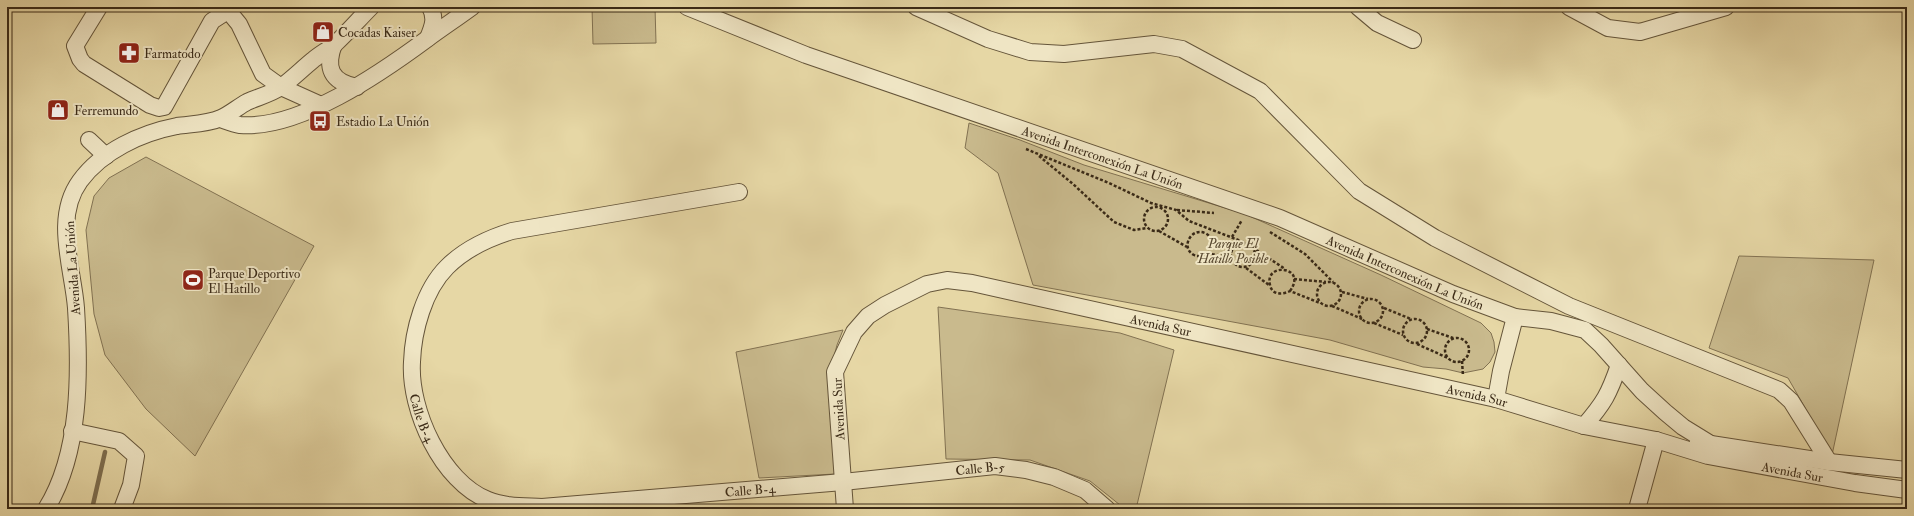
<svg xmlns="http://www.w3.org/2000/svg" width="1914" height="516" viewBox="0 0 1914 516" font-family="'IM FELL Double Pica',serif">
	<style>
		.green { fill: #c9ba8d; stroke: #827252 }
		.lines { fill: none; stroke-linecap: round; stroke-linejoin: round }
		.stream { stroke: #7e6e4f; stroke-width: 4.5 }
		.minor-casing { stroke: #65553a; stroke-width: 18 }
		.path { stroke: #3a2a17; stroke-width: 2.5; stroke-dasharray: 3 2; stroke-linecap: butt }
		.minor { stroke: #efe5c4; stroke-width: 16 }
		.labels { text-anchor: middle; stroke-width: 4; stroke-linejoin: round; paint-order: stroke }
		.poi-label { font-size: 13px; fill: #3a2a17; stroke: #efe5c4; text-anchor: start }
		.street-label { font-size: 13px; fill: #3a2a17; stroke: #efe5c4 }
		.park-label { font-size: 13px; font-style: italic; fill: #57472f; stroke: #efe5c4 }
	</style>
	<rect width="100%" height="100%" fill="#e6d7a5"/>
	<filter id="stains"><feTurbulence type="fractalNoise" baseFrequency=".005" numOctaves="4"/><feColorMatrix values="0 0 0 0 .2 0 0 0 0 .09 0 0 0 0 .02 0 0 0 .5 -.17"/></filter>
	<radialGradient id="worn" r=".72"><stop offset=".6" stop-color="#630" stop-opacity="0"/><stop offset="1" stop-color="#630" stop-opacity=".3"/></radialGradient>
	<g class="green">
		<path d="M592,7H655L656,43L593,44Z"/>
		<path d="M969,123L1020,140L1084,165L1245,214L1381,275L1481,323L1491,333L1494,342L1495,352L1490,362L1483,369L1463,373L1446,369L1423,367L1330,340L1033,285L998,173L965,148Z"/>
		<path d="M146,157L314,246L195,456L146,409L105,355L94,314L86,230L94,196L109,178Z"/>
		<path d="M1739,256L1874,260L1832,455L1788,378L1709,348Z"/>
		<path d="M938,307L1120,333L1174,350L1136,509H1125L1090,481L1030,460L946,459Z"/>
		<path d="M843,330L837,345L830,372L835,474L759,478L736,352Z"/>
	</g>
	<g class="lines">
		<path class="stream" d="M92,509L105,452"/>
		<g class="minor-casing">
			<g id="minor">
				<path d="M99,7L75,46L80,59L84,64L150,105L159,108L164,107L212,21L229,10"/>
				<path d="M225,7L239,24L263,74L281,87L321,105"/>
				<path id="s1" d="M687,7L806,55L1280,218L1453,294L1515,317L1551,321L1585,330L1601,345L1642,391L1665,412L1683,427L1709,443"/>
				<path d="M916,7L988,39L1030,52L1064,54L1154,44L1182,49L1260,91L1359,191L1435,238L1569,306L1779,390L1791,401L1829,462"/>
				<path d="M1358,7L1377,23L1413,40"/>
				<path d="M1569,7L1608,28L1640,32L1726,7"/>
				<path d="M428,38C433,26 436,18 430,7"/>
				<path d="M334,44C325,68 331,82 357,87"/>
				<path d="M220,119C226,121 233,124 240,125C299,130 381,73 427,39C442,28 457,18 472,7"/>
				<path d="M89,140L106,156"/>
				<path id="s2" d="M739,192L512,231C489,238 465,249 447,267C424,290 413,331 412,362C409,410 442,482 488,500C505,507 525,506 542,507L843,482L995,466L1026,470L1054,477L1085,490L1107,509"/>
				<path d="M1496,399L1501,371L1515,317"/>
				<path d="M1584,426C1604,403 1609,394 1619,365"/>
				<path d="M72,431L119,441L136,456L131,485L122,509"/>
				<path d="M1698,442L1829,462L1907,470"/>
				<path d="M46,509C81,453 80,372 76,308C73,268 53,218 80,181C102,151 141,133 177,126C190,124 208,124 221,118C230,114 238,107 247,102C258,97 271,94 281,87C292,79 302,69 313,60C320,54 328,50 335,44C348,32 359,19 371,7"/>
				<path id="s3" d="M845,509L835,372L854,332L868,316L885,305L927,284L947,280L972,283L1496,399L1584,426L1656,440L1708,456L1855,483L1907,490"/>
				<path d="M1637,509L1656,440"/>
			</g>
		</g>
		<g class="path">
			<path d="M1026,149L1109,183L1151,203L1176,210L1189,221L1246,243"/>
			<path d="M1039,156L1073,184L1114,222L1134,230L1147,228"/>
			<circle cx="1156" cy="219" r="12"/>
			<path d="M1177,210L1214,213"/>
			<path d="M1159,231L1187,247"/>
			<path d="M1270,232L1305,254L1333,282"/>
			<path d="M1232,237L1242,220"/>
			<circle cx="1243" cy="255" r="12"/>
			<path d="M1252,247L1285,269"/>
			<path d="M1208,254C1213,247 1214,237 1205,233C1191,227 1180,248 1194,255C1200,258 1203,254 1209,254C1216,254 1224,257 1231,259"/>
			<path d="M1246,268L1269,285"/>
			<path d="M1294,279L1326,282"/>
			<circle cx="1329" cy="294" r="12"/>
			<path d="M1290,291C1308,266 1264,262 1270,285C1272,295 1282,295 1290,291L1320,303"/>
			<path d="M1342,292L1368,299"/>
			<circle cx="1371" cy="311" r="12"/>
			<path d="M1332,306L1362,319"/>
			<path d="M1384,308L1411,319"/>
			<circle cx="1415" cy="331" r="12"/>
			<path d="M1374,323L1403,335"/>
			<path d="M1427,329L1453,338"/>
			<circle cx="1457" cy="350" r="12"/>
			<path d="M1417,344L1448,358"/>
			<path d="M1462,361L1463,376"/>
		</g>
		<use href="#minor" class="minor"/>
	</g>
	<defs>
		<g id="shop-square" transform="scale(1.15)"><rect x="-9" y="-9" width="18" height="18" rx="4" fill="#8f2418" stroke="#efe5c4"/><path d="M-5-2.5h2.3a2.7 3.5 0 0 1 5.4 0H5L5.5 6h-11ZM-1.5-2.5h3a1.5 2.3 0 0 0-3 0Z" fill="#fff"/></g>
		<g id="pharmacy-square" transform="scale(1.15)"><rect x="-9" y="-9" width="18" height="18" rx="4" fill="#8f2418" stroke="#efe5c4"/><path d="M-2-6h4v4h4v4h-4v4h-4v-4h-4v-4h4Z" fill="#fff"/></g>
		<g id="bus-square" transform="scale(1.15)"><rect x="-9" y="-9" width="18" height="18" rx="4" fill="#8f2418" stroke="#efe5c4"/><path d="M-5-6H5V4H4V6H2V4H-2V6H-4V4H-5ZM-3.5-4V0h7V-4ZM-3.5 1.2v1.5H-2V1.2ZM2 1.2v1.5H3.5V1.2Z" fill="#fff"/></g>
		<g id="stadium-square" transform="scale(1.15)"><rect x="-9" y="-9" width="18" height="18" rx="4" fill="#8f2418" stroke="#efe5c4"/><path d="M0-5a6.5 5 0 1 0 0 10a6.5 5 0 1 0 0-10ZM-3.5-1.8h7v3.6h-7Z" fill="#fff"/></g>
	</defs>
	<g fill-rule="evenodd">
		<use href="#shop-square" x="323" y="32"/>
		<use href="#pharmacy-square" x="129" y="53"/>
		<use href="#shop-square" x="58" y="110"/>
		<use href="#bus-square" x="320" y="121"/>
		<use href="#stadium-square" x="193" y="280"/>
	</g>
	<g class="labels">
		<g class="poi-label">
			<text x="338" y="37">Cocadas Kaiser</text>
			<text x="144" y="58">Farmatodo</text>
			<text x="74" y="115">Ferremundo</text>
			<text x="336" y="126">Estadio La Unión</text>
			<text x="208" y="278">Parque Deportivo<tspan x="208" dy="15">El Hatillo</tspan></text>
		</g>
		<g class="street-label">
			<text dy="5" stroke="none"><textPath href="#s1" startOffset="442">Avenida Interconexión La Unión</textPath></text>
			<text transform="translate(72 268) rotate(-94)" y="5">Avenida La Unión</text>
			<text dy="5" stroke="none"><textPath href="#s1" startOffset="766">Avenida Interconexión La Unión</textPath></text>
			<text dy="5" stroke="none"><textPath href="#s3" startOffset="509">Avenida Sur</textPath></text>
			<text dy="5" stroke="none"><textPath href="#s3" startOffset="833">Avenida Sur</textPath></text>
			<text transform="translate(838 409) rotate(-93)" y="5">Avenida Sur</text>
			<text dy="5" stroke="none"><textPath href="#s2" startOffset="466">Calle B-4</textPath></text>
			<text dy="5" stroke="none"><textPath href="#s2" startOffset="1069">Calle B-5</textPath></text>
			<text dy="5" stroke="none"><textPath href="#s3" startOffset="1158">Avenida Sur</textPath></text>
			<text dy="5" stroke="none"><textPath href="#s2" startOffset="838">Calle B-4</textPath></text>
		</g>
		<g class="park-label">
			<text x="1233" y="248">Parque El<tspan x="1233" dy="15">Hatillo Posible</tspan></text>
		</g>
	</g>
	<rect width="1914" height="516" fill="none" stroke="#e6d7a5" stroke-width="24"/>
	<rect x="8" y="8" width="1898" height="500" fill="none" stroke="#3a2a17" stroke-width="2"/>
	<rect x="12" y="12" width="1890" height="492" fill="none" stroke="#3a2a17"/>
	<rect width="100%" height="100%" filter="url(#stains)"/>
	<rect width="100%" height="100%" fill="url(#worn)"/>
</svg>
